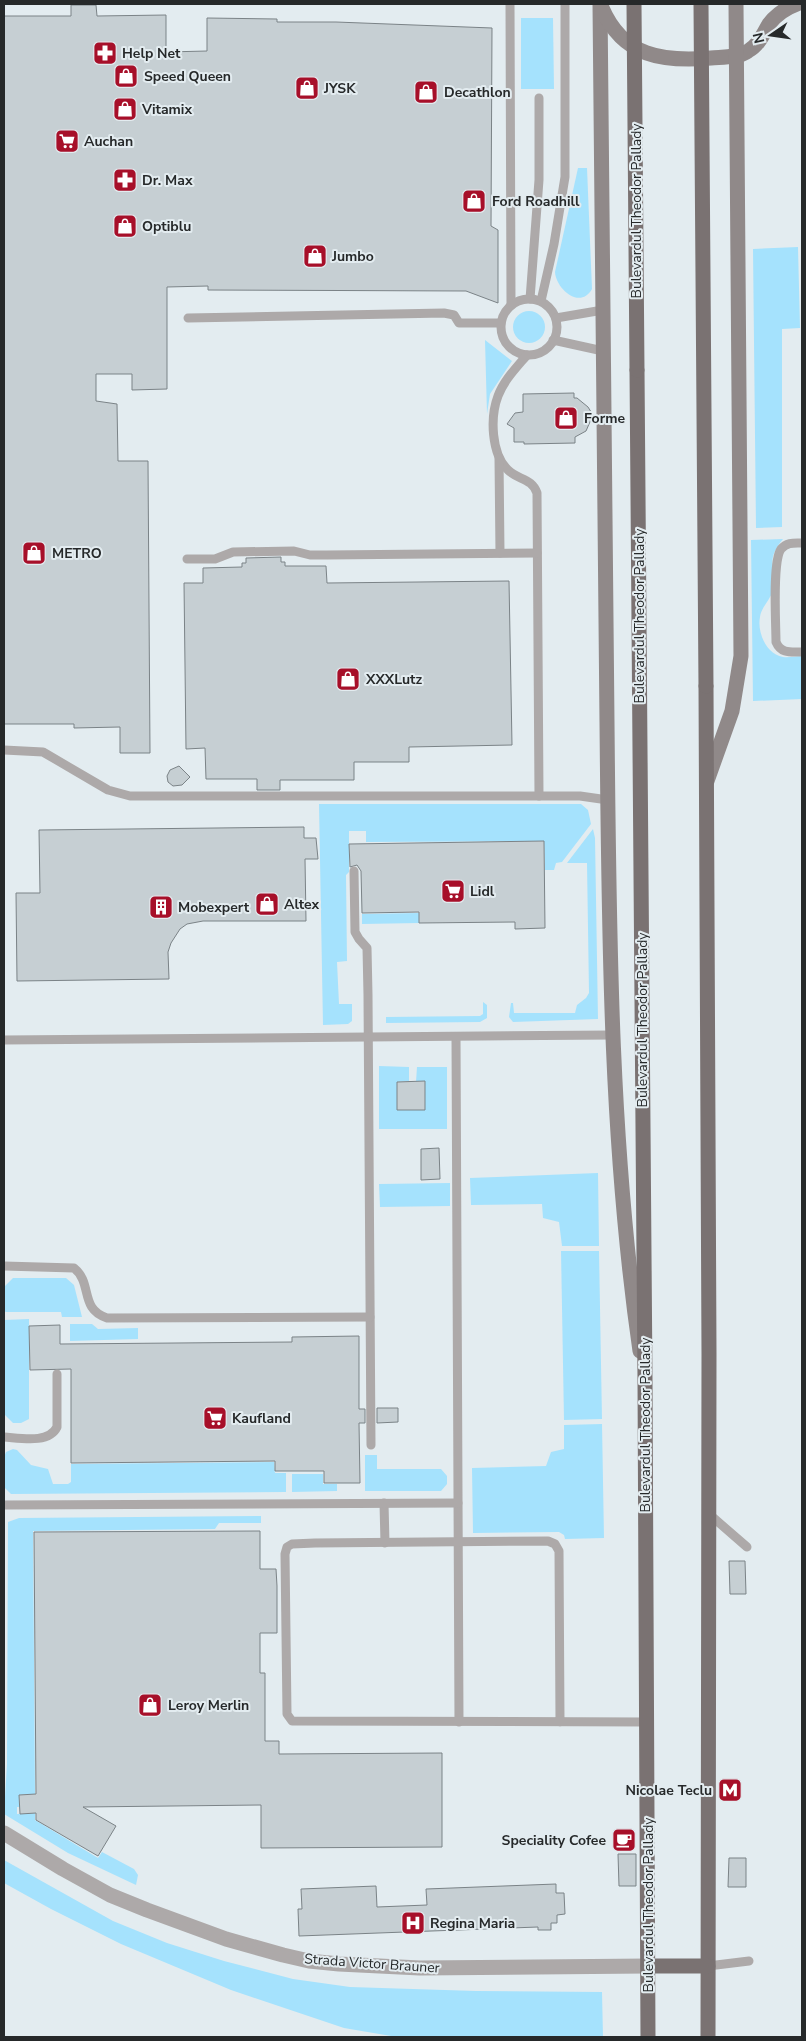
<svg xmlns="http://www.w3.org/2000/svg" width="806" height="2041" viewBox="0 0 806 2041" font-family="'Nunito Sans',sans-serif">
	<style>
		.green { fill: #a5e2fd }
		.building { fill: #c6cfd3; stroke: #7b8387 }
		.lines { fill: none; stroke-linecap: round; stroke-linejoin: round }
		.lane { stroke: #ada9a9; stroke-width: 9 }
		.street { stroke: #ada9a9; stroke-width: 15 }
		.secondary { stroke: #908989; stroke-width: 15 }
		.primary { stroke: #7a7272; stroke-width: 15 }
		.primary-bridge { stroke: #7a7272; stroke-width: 15 }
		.labels { text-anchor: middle; stroke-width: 4; stroke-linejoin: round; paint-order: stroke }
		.poi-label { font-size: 14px; font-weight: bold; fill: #26292a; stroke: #e3ecf0; text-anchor: start }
		.street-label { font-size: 14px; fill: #26292a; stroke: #e3ecf0 }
	</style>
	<rect width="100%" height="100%" fill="#e3ecf0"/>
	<g class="green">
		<path d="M521,18H553L554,89H521Z"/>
		<path d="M578,168H587L592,289C580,310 556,289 555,272Z"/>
		<path d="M798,247L800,328L782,329V527L756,528L753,249Z"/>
		<circle cx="529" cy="327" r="16"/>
		<path d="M485,340L512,361L490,394L487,414Z"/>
		<path d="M783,539C765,561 776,565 773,589C771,600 761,607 760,617C757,632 766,654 783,657C789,658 796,656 802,656V699L753,701L751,540Z"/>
		<path d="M319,804H581L588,810L591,824L562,862L556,863L554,870H545L544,841L366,842V831H349V872L346,875L347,961L337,962L339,1004H352V1021L348,1024L323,1025Z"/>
		<path d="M593,829L595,838L598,1019L513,1022L509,1017L511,1003H513L514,1013H575L577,1005L586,998L589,993L587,863H567Z"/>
		<path d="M419,913V923L362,924V914Z"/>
		<path d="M483,1002L487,1005V1018L480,1022L386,1023V1017L480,1016L483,1014Z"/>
		<path d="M379,1066L409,1067V1081L397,1082V1110H425V1082H416L417,1067H447V1129H379Z"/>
		<path d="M598,1173L599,1246H562L559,1222L543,1218L542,1204L471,1205L470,1178Z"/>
		<path d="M450,1183V1206L380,1207L379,1184Z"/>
		<path d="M561,1251H599L602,1419L564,1420Z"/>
		<path d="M13,1278H66L74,1285L82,1317H62L61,1312H6L4,1311V1287Z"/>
		<path d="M29,1319V1419L21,1423H13L5,1415L4,1320Z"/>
		<path d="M70,1324H92L98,1329L138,1328V1339L70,1341Z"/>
		<path d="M602,1424L604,1538L565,1539L564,1535L559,1532L473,1533L472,1468L546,1466L551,1452L564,1449V1425Z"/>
		<path d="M13,1449L17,1450L31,1465L48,1469L53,1484H68L71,1482V1464L274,1462L275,1473H286V1492L11,1494L4,1487V1457L6,1452Z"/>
		<path d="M365,1455H377V1469H441L447,1476V1484L441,1491H365Z"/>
		<path d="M292,1474H323V1484H337V1491L292,1492Z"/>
		<path d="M261,1516V1523H219L215,1529L33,1531L35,1794L19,1795V1800L35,1807H17V1814L35,1813V1820L98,1858L102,1852L134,1869L138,1875L136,1885L68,1853L4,1814L7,1764L8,1522L19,1518Z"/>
		<path d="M4,1860L113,1921L167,1943L224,1961L293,1979L350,1987L476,1991L602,1992L603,2037H397L344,2028L231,1990L121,1944L51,1909L4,1883Z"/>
	</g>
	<g class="building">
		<path d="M71,5H96L97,16L166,15V52L207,51V18L277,19V22H336L492,28L491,226L498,230V303L466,291L208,290V286L167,287V389L132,390V374H96V401L117,404L118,461H148L150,753H120V727L74,728V724H4V16H71Z"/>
		<path d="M574,393V398H577L588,407L593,415L586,431L575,437V443L524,444V442H514V428L507,424L515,413L523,412V394Z"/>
		<path d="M281,557V562H285V566H326L327,583L509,581L512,745L409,747V762H354V780H280V790H257V779H206L205,748L186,749L184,583H203V568L242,567V563H246V558Z"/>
		<path d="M179,766L190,777L182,785L173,786L168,782L167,776L170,770Z"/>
		<path d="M304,827V838H316L318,859H305L306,921H203L187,924L180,929L171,943L168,952L169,979L17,981L16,893H40L39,830Z"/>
		<path d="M544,841L545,928L515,929V922L419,923V912L362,913L361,871L357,865L350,867L349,844Z"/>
		<path d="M425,1081V1110H397V1082Z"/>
		<path d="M439,1148L440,1179L421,1180V1149Z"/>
		<path d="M60,1325V1344L292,1342V1337L359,1336V1409H365V1423H359L360,1483H324V1471H275V1461L71,1463V1369L30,1370L29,1326Z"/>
		<path d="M377,1408H398V1422L377,1423Z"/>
		<path d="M260,1531V1569H276L277,1586V1633H260V1673H265V1741H279V1754L442,1753V1847L261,1848V1805L83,1807L116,1826L98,1856L36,1820V1813L20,1814L19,1795L36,1794L34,1532Z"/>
		<path d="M729,1561H745L746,1594H730Z"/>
		<path d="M618,1854H636V1886H619Z"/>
		<path d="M729,1858H746V1887H728Z"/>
		<path d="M556,1884V1893H564L565,1914L557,1915V1923H551V1930H538V1927L299,1936L298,1909H302L301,1889L376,1886L377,1907L427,1905L426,1889Z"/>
	</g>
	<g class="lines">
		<g class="lane">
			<path d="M510,4L511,305"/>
			<path d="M530,299L539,180V98"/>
			<circle cx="529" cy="327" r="28"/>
			<path d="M541,301L554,244L565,177V4"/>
			<path d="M188,318L444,313L454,315L459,323H501"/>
			<path d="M556,318L603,310"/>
			<path d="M553,340L603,351"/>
			<path d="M527,355C517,367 504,380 498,396C490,417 491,454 508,470C518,480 532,478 537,493L539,796"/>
			<path d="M499,458L500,553"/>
			<path d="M802,543C794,543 787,542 781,549C772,562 776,624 776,642C781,654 791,652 802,652"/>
			<path d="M187,559H215L233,552L294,551L310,555H327L537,553"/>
			<path d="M4,750L43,752L108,790L130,796H580L608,800"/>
			<path d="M354,871L355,932L359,939L367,948L368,995L371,1445"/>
			<path d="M456,1037L459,1722"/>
			<path d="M4,1040L613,1035"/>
			<path d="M4,1266L74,1268C93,1283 79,1309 107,1318L370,1317"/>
			<path d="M4,1437C20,1438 49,1444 57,1427V1374"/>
			<path d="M384,1503L385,1543"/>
			<path d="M4,1505L458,1503"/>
			<path d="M709,1514L747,1547"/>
			<path d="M560,1722L559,1551L555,1544L548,1541L315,1543L292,1544L287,1547L285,1554L287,1714L292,1721L647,1722"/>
			<path d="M708,1966L749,1961"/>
		</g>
		<path class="street" d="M4,1833L63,1869L110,1895L147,1910L226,1939L283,1955L309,1961L339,1964L420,1968L648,1966"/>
		<g class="secondary">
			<path d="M600,4C603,243 604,483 607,722C609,932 610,1143 640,1351"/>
			<path d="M602,8C623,57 663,62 711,58C723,57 738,58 748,51C759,45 763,34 769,24C776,15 786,8 797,4"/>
			<path d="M707,781L732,711L741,656L736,4"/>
		</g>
		<g class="primary">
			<path d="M637,370L645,1379L648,2037"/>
			<path d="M706,686L709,1354L708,2037"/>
			<path d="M648,1966H708"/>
		</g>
		<g class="primary-bridge">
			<path d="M634,4L637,370"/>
			<path d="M701,4L706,686"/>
		</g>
	</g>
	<defs>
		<g id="pharmacy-square" transform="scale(1.25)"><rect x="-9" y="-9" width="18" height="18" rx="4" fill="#a70f29" stroke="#e3ecf0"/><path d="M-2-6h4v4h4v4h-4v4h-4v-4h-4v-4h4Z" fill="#fff"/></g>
		<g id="shop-square" transform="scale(1.25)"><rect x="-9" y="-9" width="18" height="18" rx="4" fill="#a70f29" stroke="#e3ecf0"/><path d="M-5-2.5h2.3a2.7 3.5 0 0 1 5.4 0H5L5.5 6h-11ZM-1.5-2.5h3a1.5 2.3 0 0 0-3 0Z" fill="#fff"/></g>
		<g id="supermarket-square" transform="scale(1.25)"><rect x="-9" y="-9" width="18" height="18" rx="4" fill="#a70f29" stroke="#e3ecf0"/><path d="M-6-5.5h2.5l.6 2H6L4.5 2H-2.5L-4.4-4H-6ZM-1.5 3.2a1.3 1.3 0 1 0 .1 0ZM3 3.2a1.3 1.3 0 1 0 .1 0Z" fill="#fff"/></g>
		<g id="building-square" transform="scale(1.25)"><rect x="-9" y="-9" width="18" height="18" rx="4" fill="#a70f29" stroke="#e3ecf0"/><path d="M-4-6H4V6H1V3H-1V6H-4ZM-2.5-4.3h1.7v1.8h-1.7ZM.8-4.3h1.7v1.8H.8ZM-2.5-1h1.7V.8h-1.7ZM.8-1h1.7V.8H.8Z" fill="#fff"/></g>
		<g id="metro-square" transform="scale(1.25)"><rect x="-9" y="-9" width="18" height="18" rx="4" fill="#a70f29" stroke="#e3ecf0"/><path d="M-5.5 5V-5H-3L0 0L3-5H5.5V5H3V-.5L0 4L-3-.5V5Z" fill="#fff"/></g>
		<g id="cafe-square" transform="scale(1.25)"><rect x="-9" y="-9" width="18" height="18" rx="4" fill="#a70f29" stroke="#e3ecf0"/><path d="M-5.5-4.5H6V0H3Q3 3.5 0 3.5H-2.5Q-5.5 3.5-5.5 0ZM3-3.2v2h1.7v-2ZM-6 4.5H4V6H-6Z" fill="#fff"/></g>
		<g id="hospital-square" transform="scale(1.25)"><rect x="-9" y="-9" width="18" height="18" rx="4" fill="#a70f29" stroke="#e3ecf0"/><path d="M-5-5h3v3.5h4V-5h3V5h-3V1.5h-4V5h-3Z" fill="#fff"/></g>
	</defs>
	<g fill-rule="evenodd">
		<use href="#pharmacy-square" x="105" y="53"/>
		<use href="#shop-square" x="126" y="76"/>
		<use href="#shop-square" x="307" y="88"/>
		<use href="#shop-square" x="426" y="92"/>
		<use href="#shop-square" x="125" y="109"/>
		<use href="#supermarket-square" x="67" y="141"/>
		<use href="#pharmacy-square" x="125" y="180"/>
		<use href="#shop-square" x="474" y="201"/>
		<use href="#shop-square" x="125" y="226"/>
		<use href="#shop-square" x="315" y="256"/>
		<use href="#shop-square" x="566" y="418"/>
		<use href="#shop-square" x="34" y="553"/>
		<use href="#shop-square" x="348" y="679"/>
		<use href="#supermarket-square" x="453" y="891"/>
		<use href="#shop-square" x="267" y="904"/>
		<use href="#building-square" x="161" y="907"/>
		<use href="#supermarket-square" x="215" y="1418"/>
		<use href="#shop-square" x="150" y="1705"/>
		<use href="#metro-square" x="730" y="1790"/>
		<use href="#cafe-square" x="624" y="1840"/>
		<use href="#hospital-square" x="413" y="1923"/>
	</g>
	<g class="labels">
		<g class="poi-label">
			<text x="122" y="58">Help Net</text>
			<text x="144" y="81">Speed Queen</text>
			<text x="324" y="93">JYSK</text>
			<text x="444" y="97">Decathlon</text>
			<text x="142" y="114">Vitamix</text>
			<text x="84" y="146">Auchan</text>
			<text x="142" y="185">Dr. Max</text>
			<text x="492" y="206">Ford Roadhill</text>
			<text x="142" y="231">Optiblu</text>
			<text x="332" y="261">Jumbo</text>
			<text x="584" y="423">Forme</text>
			<text x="52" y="558">METRO</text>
			<text x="366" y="684">XXXLutz</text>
			<text x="470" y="896">Lidl</text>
			<text x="284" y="909">Altex</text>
			<text x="178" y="912">Mobexpert</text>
			<text x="232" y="1423">Kaufland</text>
			<text x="168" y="1710">Leroy Merlin</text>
			<text x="712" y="1795" text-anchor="end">Nicolae Teclu</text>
			<text x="606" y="1845" text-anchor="end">Speciality Cofee</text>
			<text x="430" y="1928">Regina Maria</text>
		</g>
		<g class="street-label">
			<text transform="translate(636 211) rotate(-90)" y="5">Bulevardul Theodor Pallady</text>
			<text transform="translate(639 616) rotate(-90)" y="5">Bulevardul Theodor Pallady</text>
			<text transform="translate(642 1020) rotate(-90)" y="5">Bulevardul Theodor Pallady</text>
			<text transform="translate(645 1425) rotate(-90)" y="5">Bulevardul Theodor Pallady</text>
			<text transform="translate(648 1905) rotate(-90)" y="5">Bulevardul Theodor Pallady</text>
			<text transform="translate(372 1963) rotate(4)" y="5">Strada Victor Brauner</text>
		</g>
	</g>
	<rect width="806" height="2041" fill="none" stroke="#26292a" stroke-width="10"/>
	<g transform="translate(771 35) rotate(257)" stroke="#e3ecf0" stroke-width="4" paint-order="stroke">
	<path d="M0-4L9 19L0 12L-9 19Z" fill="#26292a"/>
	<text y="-8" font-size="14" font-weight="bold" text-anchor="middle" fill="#26292a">N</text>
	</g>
</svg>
